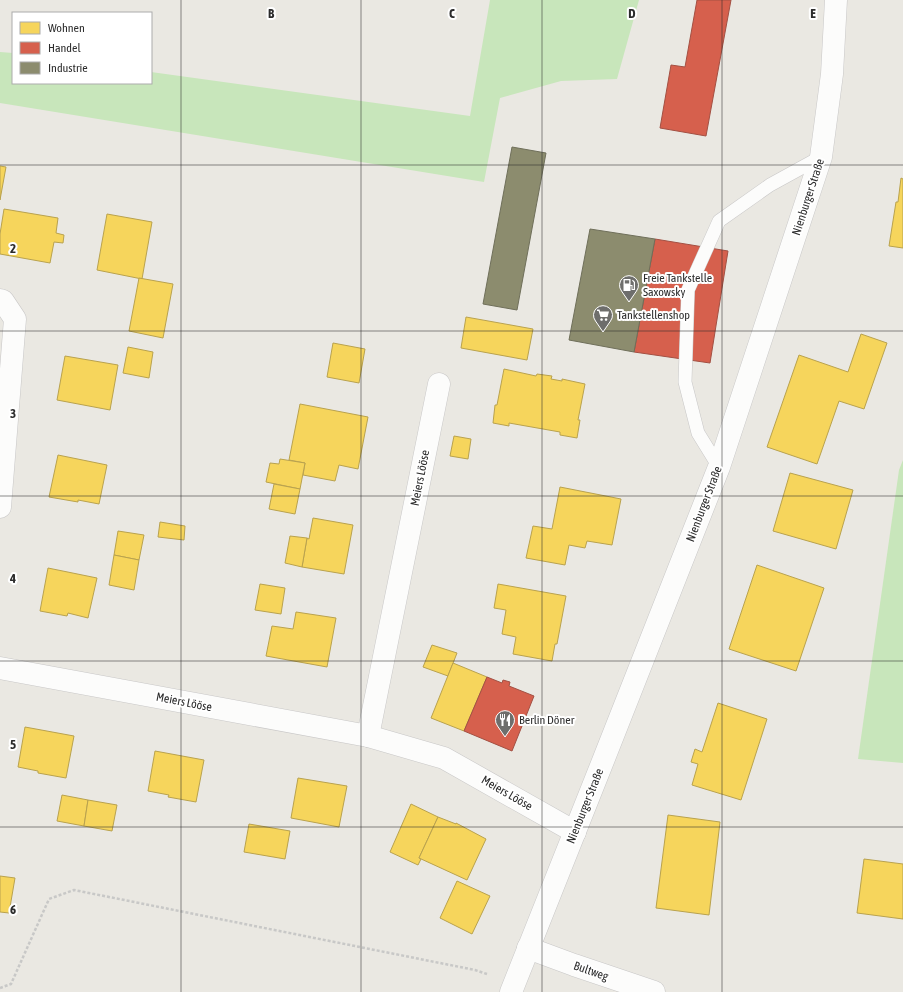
<svg xmlns="http://www.w3.org/2000/svg" width="903" height="992" viewBox="0 0 903 992" font-family="'Asap Condensed',sans-serif">
	<style>
		.green { fill: #c8e6bb }
		.homes { fill: #f6d55c; stroke: #b9a24e }
		.shops { fill: #d6604d; stroke: #a35043 }
		.industry { fill: #8c8c6e; stroke: #6f6f5a }
		.lines { fill: none; stroke-linecap: round; stroke-linejoin: round }
		.lane-casing { stroke: #c8c7c7; stroke-width: 14 }
		.street-casing { stroke: #c8c7c7; stroke-width: 23 }
		.secondary-casing { stroke: #c8c7c7; stroke-width: 23 }
		.path { stroke: #c8c8c7; stroke-width: 2.5; stroke-dasharray: 3 2; stroke-linecap: butt }
		.lane { stroke: #fcfcfb; stroke-width: 13 }
		.street { stroke: #fcfcfb; stroke-width: 22 }
		.secondary { stroke: #fcfcfb; stroke-width: 22 }
		.grid { fill: none; stroke: #2c2c2c; stroke-width: 1; stroke-opacity: 0.55 }
		.labels { text-anchor: middle; stroke-width: 4; stroke-linejoin: round; paint-order: stroke }
		.street-label { font-size: 12px; fill: #2c2c2c; stroke: #fff }
		.poi-label { font-size: 12px; fill: #2c2c2c; stroke: #fff; text-anchor: start }
		.grid-label { font-size: 13px; text-anchor: middle; font-weight: bold; fill: #2c2c2c; stroke: #fff; stroke-width: 4; stroke-linejoin: round; paint-order: stroke }
	</style>
	<rect width="100%" height="100%" fill="#eae8e2"/>
	<g class="green">
		<path d="M490,0H639L617,79L561,81L500,98L484,182L0,103V52L13,53V83H151V72L470,116Z"/>
		<path d="M903,460V763L858,759L899,470Z"/>
	</g>
	<g class="homes">
		<path d="M0,166L6,167L0,200Z"/>
		<path d="M901,178L903,179V248L889,246L896,202H898Z"/>
		<path d="M4,209L58,218L56,233L64,235L63,243L54,242L50,263L0,254V234Z"/>
		<path d="M107,214L152,222L142,279L97,270Z"/>
		<path d="M139,278L173,284L163,338L129,331Z"/>
		<path d="M466,317L533,329L527,360L461,348Z"/>
		<path d="M861,334L887,343L864,409L839,401L817,464L767,447L799,355L848,372Z"/>
		<path d="M333,343L365,349L359,383L327,377Z"/>
		<path d="M128,347L153,352L149,378L123,373Z"/>
		<path d="M65,356L118,365L110,410L57,400Z"/>
		<path d="M504,369L536,376L537,374L552,376L551,379L562,381V379L585,384L578,420H580L577,438L560,435V432L509,423V426L493,423L495,405H497Z"/>
		<path d="M300,404L368,417L358,469L339,465L335,481L303,475L305,463L289,460Z"/>
		<path d="M454,436L471,439L468,459L450,456Z"/>
		<path d="M58,455L107,465L99,504L78,500V502L49,497Z"/>
		<path d="M280,459L305,463L300,489L266,482L270,463L279,464Z"/>
		<path d="M790,473L853,490L836,549L773,531Z"/>
		<path d="M274,484L300,489L295,514L269,509Z"/>
		<path d="M560,487L621,499L612,545L587,541L585,548L569,545L565,565L526,558L533,526L552,529Z"/>
		<path d="M313,518L353,525L344,574L302,567L307,538L309,539Z"/>
		<path d="M160,522L185,526L184,540L158,537Z"/>
		<path d="M118,531L144,535L139,560L114,555Z"/>
		<path d="M290,536L307,538L302,567L285,563Z"/>
		<path d="M114,555L139,560L134,590L109,585Z"/>
		<path d="M757,565L824,588L796,671L729,649Z"/>
		<path d="M48,568L97,578L88,618L68,613L67,616L40,611Z"/>
		<path d="M260,584L285,588L281,614L255,610Z"/>
		<path d="M498,584L566,596L557,644H555L552,661L513,654L516,637L502,634L506,610L494,608Z"/>
		<path d="M296,612L336,618L327,667L266,656L272,626L293,629Z"/>
		<path d="M432,645L457,653L448,676L423,667Z"/>
		<path d="M453,663L487,677L464,731L431,718Z"/>
		<path d="M718,703L767,719L741,800L692,785L698,764L691,762L695,749L702,752Z"/>
		<path d="M25,727L74,736L66,778L38,773V771L18,767Z"/>
		<path d="M155,751L204,760L196,802L168,797L169,795L148,791Z"/>
		<path d="M298,778L347,786L339,827L291,818Z"/>
		<path d="M62,795L88,800L84,826L57,821Z"/>
		<path d="M88,800L117,805L112,831L84,826Z"/>
		<path d="M411,804L438,817L419,858L421,859L418,865L390,852Z"/>
		<path d="M668,815L720,822L709,915L656,908Z"/>
		<path d="M438,817L456,824V823L486,839L467,880L419,858Z"/>
		<path d="M249,824L290,831L285,859L244,852Z"/>
		<path d="M864,859L903,864V919L857,913Z"/>
		<path d="M0,876L15,878L9,913L0,912Z"/>
		<path d="M457,881L490,896L472,934L440,918Z"/>
	</g>
	<g class="shops">
		<path d="M697,0H731L706,136L660,128L671,65L685,67Z"/>
		<path d="M655,239L728,251L710,363L634,352Z"/>
		<path d="M487,677L502,683L503,680L510,682L509,686L534,696L512,751L464,731Z"/>
	</g>
	<g class="industry">
		<path d="M512,147L546,153L517,310L483,304Z"/>
		<path d="M590,229L655,239L634,352L569,340Z"/>
	</g>
	<g class="lines">
		<g class="lane-casing">
			<path id="lane" d="M719,467L698,433L685,382L688,290L719,221L770,185L821,157"/>
		</g>
		<g class="street-casing">
			<g id="street">
				<path d="M0,300L3,301L15,319L0,507"/>
				<path d="M0,668L368,736L444,758L575,832"/>
				<path d="M368,736L439,384"/>
				<path d="M528,948L574,965L654,992"/>
			</g>
		</g>
		<g class="secondary-casing">
			<path id="secondary" d="M511,992L601,766L719,467L821,157L832,74L836,0"/>
		</g>
		<path class="path" d="M0,988L11,984L49,899L74,890L475,970L487,974"/>
		<use href="#lane" class="lane"/>
		<use href="#street" class="street"/>
		<use href="#secondary" class="secondary"/>
	</g>
	<path class="grid" d="M181,0V992M361,0V992M542,0V992M722,0V992M0,165H903M0,331H903M0,496H903M0,661H903M0,827H903"/>
	<defs>
		<g id="fuel-pin" transform="scale(1)"><path d="M0 17L-7.5 6A9.5 9.5 0 1 1 7.5 6Z" fill="#6e6e6c" stroke="#fff"/><path d="M-5.5-6h7V0h2V4h1.3V-2.5L3-4.5l.8-.8L6-3V5H2.5V1h-1V6h-7ZM-4.2-4.7v3.2H.2V-4.7Z" fill="#fff"/></g>
		<g id="supermarket-pin" transform="scale(1)"><path d="M0 17L-7.5 6A9.5 9.5 0 1 1 7.5 6Z" fill="#6e6e6c" stroke="#fff"/><path d="M-6-5.5h2.5l.6 2H6L4.5 2H-2.5L-4.4-4H-6ZM-1.5 3.2a1.3 1.3 0 1 0 .1 0ZM3 3.2a1.3 1.3 0 1 0 .1 0Z" fill="#fff"/></g>
		<g id="restaurant-pin" transform="scale(1)"><path d="M0 17L-7.5 6A9.5 9.5 0 1 1 7.5 6Z" fill="#6e6e6c" stroke="#fff"/><path d="M-5-6h1v4h1v-4h1v4h1v-4h1v5L-1.5 .5V6h-2V.5L-5-1ZM5-6V6H3V1.5H1.5Q1.5-4 5-6Z" fill="#fff"/></g>
	</defs>
	<g fill-rule="evenodd">
		<use href="#fuel-pin" x="629" y="285"/>
		<use href="#supermarket-pin" x="603" y="315"/>
		<use href="#restaurant-pin" x="505" y="720"/>
	</g>
	<g class="labels">
		<g class="street-label">
			<text transform="translate(808 197) rotate(-72)" y="4">Nienburger Straße</text>
			<text transform="translate(420 478) rotate(-79)" y="4">Meiers Lööse</text>
			<text transform="translate(704 504) rotate(-69)" y="4">Nienburger Straße</text>
			<text transform="translate(184 702) rotate(11)" y="4">Meiers Lööse</text>
			<text transform="translate(507 793) rotate(30)" y="4">Meiers Lööse</text>
			<text transform="translate(585 806) rotate(-68)" y="4">Nienburger Straße</text>
			<text transform="translate(591 971) rotate(19)" y="4">Bultweg</text>
		</g>
		<g class="poi-label">
			<text x="643" y="282">Freie Tankstelle<tspan x="643" dy="14">Saxowsky</tspan></text>
			<text x="617" y="319">Tankstellenshop</text>
			<text x="519" y="724">Berlin Döner</text>
		</g>
	</g>
	<g class="grid-label">
		<text x="271" y="18">B</text>
		<text x="452" y="18">C</text>
		<text x="632" y="18">D</text>
		<text x="813" y="18">E</text>
		<text x="13" y="253">2</text>
		<text x="13" y="418">3</text>
		<text x="13" y="583">4</text>
		<text x="13" y="749">5</text>
		<text x="13" y="914">6</text>
	</g>
	<rect x="12" y="12" width="140" height="72" fill="#ffffff" stroke="#ababab"/>
	<rect x="20" y="22" width="20" height="12" fill="#f6d55c" stroke="#ababab"/>
	<text x="48" y="32" font-size="12" fill="#2c2c2c">Wohnen</text>
	<rect x="20" y="42" width="20" height="12" fill="#d6604d" stroke="#ababab"/>
	<text x="48" y="52" font-size="12" fill="#2c2c2c">Handel</text>
	<rect x="20" y="62" width="20" height="12" fill="#8c8c6e" stroke="#ababab"/>
	<text x="48" y="72" font-size="12" fill="#2c2c2c">Industrie</text>
</svg>
